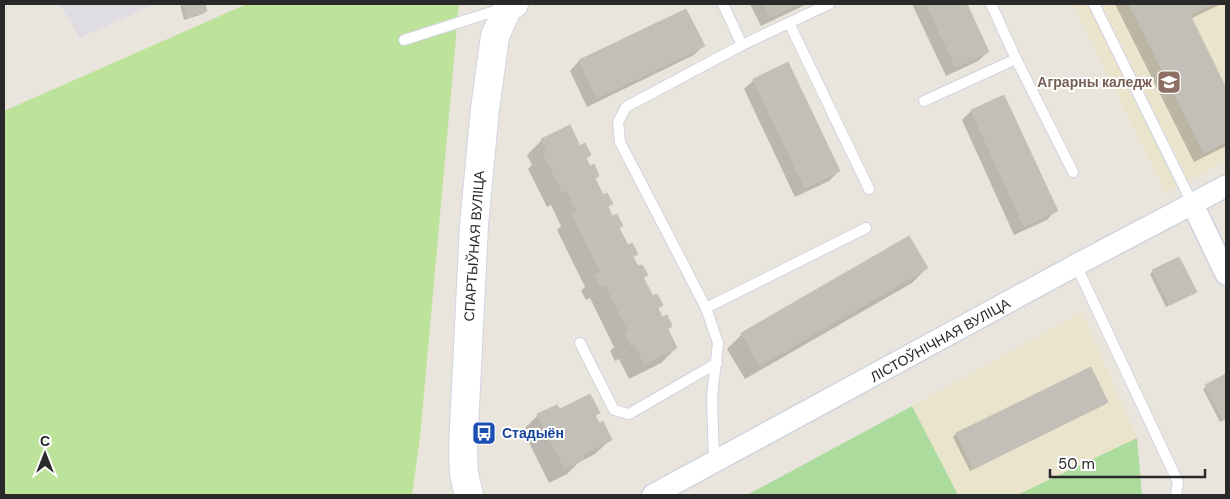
<svg xmlns="http://www.w3.org/2000/svg" width="1230" height="499" viewBox="0 0 1230 499" font-family="'DM Sans',sans-serif">
	<style>
		.industrial { fill: #dfdce3 }
		.education { fill: #eae4cc }
		.green { fill: #acdc9d }
		.pitch { fill: #bce399 }
		.shadow { fill: #0003 }
		.building { fill: #c2bfb8; stroke: #c5c1b6 }
		.lines { fill: none; stroke-linecap: round; stroke-linejoin: round }
		.lane-casing { stroke: #d1d3e1; stroke-width: 12 }
		.street-casing { stroke: #d1d3e1; stroke-width: 24 }
		.secondary-casing { stroke: #d1d3e1; stroke-width: 30 }
		.lane { stroke: #fff; stroke-width: 10 }
		.street { stroke: #fff; stroke-width: 21 }
		.secondary { stroke: #fff; stroke-width: 28 }
		.labels { text-anchor: middle; stroke-width: 4; stroke-linejoin: round; paint-order: stroke }
		.education-label { font-size: 14px; font-weight: bold; fill: #785e54; stroke: #fff; text-anchor: end }
		.street-label { font-size: 14px; fill: #292929; stroke: #fff }
		.transit-label { font-size: 14px; font-weight: bold; fill: #164399; stroke: #fff; text-anchor: start }
	</style>
	<rect width="100%" height="100%" fill="#eae5dc"/>
	<path class="industrial" d="M60,4H155L80,38Z"/>
	<g class="education">
		<path d="M1073,4H1226V160L1166,194Z"/>
		<path d="M1082,312L1137,438L1017,495H958L912,406Z"/>
	</g>
	<g class="green">
		<path d="M912,406L958,495H747Z"/>
		<path d="M1137,438L1142,495H1017Z"/>
	</g>
	<path class="pitch" d="M247,4H459L420,438L412,495H4V111Z"/>
	<g class="shadow">
		<path d="M180,4H203L206,11L203,14L184,20Z"/>
		<path d="M750,4H807L761,26Z"/>
		<path d="M912,4H966L988,52L978,61L946,76Z"/>
		<path d="M1115,4H1221L1190,19L1226,91V146L1194,162Z"/>
		<path d="M686,10L703,46L694,55L587,107L570,71L579,61Z"/>
		<path d="M754,80L839,171L829,181L795,197L744,89Z"/>
		<path d="M1003,96L1056,210L1047,220L1014,235L962,120L971,111Z"/>
		<path d="M542,140L580,147L589,155L585,159L589,167L598,175L594,179L603,197L611,204L607,208L612,218L622,226L619,229L632,258L638,268L646,275L643,279L652,298L661,305L657,309L662,319L671,326L667,330L676,348L661,363L629,379L619,359L615,361L610,351L614,347L590,298L586,300L581,291L585,287L557,230L561,226L551,205L547,207L528,169L532,165L527,155Z"/>
		<path d="M927,268L912,283L745,379L727,349L742,334Z"/>
		<path d="M1153,271L1195,292L1166,307L1150,274Z"/>
		<path d="M1090,369L1107,402L1104,405L970,471L953,437L956,434Z"/>
		<path d="M1226,376V419L1220,422L1203,389Z"/>
		<path d="M559,411L598,412L594,417L611,439L595,454L578,463L567,474L549,483L523,430L538,415Z"/>
	</g>
	<g class="building">
		<path d="M183,4H205L207,11L187,18Z"/>
		<path d="M764,4H799L770,17Z"/>
		<path d="M926,4H967L989,52L956,67Z"/>
		<path d="M1129,4H1213L1190,15L1226,88V142L1204,153Z"/>
		<path d="M686,9L705,46L597,98L579,60Z"/>
		<path d="M788,62L840,171L805,188L753,79Z"/>
		<path d="M1004,95L1058,211L1024,226L971,110Z"/>
		<path d="M570,125L580,146L585,143L591,155L586,158L590,166L594,164L599,176L595,178L603,195L607,193L613,204L608,206L612,216L617,214L623,226L619,228L628,245L632,243L638,254L633,257L638,266L642,265L648,275L643,277L653,296L657,294L663,305L658,308L662,317L667,315L672,326L668,329L677,348L644,364L635,344L631,346L625,334L629,332L605,284L601,286L595,275L601,272L572,214L577,211L567,191L563,193L543,153L547,150L541,139Z"/>
		<path d="M909,236L928,268L760,365L741,333Z"/>
		<path d="M1179,257L1197,292L1170,305L1152,270Z"/>
		<path d="M1091,367L1108,402L973,469L956,433Z"/>
		<path d="M1226,374V418L1223,420L1205,385Z"/>
		<path d="M590,394L600,413L595,415L599,423L603,421L612,440L582,455L584,459L565,469L537,414L557,405L560,409Z"/>
	</g>
	<g class="lines">
		<g class="lane-casing">
			<g id="lane">
				<path d="M991,4L1016,59L1073,172"/>
				<path d="M1094,4L1193,205"/>
				<path d="M789,23L869,189"/>
				<path d="M404,40L501,9"/>
				<path d="M742,45L829,4"/>
				<path d="M924,101L1016,59"/>
				<path d="M1076,265L1178,482L1176,495"/>
				<path d="M706,308L866,228"/>
				<path d="M580,343L614,410L629,414L717,363"/>
				<path d="M714,462L712,397L718,343L706,308L620,142L618,122L626,107L742,45L723,4"/>
			</g>
		</g>
		<g class="street-casing">
			<g id="street">
				<path d="M1193,205L1226,274"/>
				<path d="M653,495L1076,265L1226,186"/>
			</g>
		</g>
		<g class="secondary-casing">
			<path id="secondary" d="M469,495L464,474L463,448L474,225L485,109L495,36L508,7L514,4"/>
		</g>
		<use href="#lane" class="lane"/>
		<use href="#street" class="street"/>
		<use href="#secondary" class="secondary"/>
	</g>
	<defs>
		<g id="university-square" transform="scale(1.25)"><rect x="-9" y="-9" width="18" height="18" rx="4" fill="#8d6e63" stroke="#fff"/><path d="M0-5L7-2L0 1L-7-2ZM-4 1L0 2.5L4 1V4Q0 6-4 4Z" fill="#fff"/></g>
		<g id="bus-square" transform="scale(1.25)"><rect x="-9" y="-9" width="18" height="18" rx="4" fill="#1a4fb4" stroke="#fff"/><path d="M-5-6H5V4H4V6H2V4H-2V6H-4V4H-5ZM-3.5-4V0h7V-4ZM-3.5 1.2v1.5H-2V1.2ZM2 1.2v1.5H3.5V1.2Z" fill="#fff"/></g>
	</defs>
	<g fill-rule="evenodd">
		<use href="#university-square" x="1169" y="82"/>
		<use href="#bus-square" x="484" y="433"/>
	</g>
	<g class="labels">
		<g class="education-label">
			<text x="1152" y="87">Аграрны каледж</text>
		</g>
		<g class="street-label">
			<text transform="translate(474 246) rotate(-86)" y="5">СПАРТЫЎНАЯ ВУЛІЦА</text>
			<text transform="translate(940 340) rotate(-29)" y="5">ЛІСТОЎНІЧНАЯ ВУЛІЦА</text>
		</g>
		<g class="transit-label">
			<text x="502" y="438">Стадыён</text>
		</g>
	</g>
	<rect width="1230" height="499" fill="none" stroke="#292929" stroke-width="10"/>
	<g transform="translate(45 454)" stroke="#ffffff" stroke-width="4" paint-order="stroke">
	<path d="M0-4L9 19L0 12L-9 19Z" fill="#292929"/>
	<text y="-8" font-size="14" font-weight="bold" text-anchor="middle" fill="#292929">С</text>
	</g>
	<path d="M1050 469v8h155v-8" fill="none" stroke="#292929" stroke-width="2.5"/>
	<text x="1058" y="469" font-size="15" fill="#292929" stroke="#ffffff" stroke-width="4" paint-order="stroke">50 m</text>
</svg>
